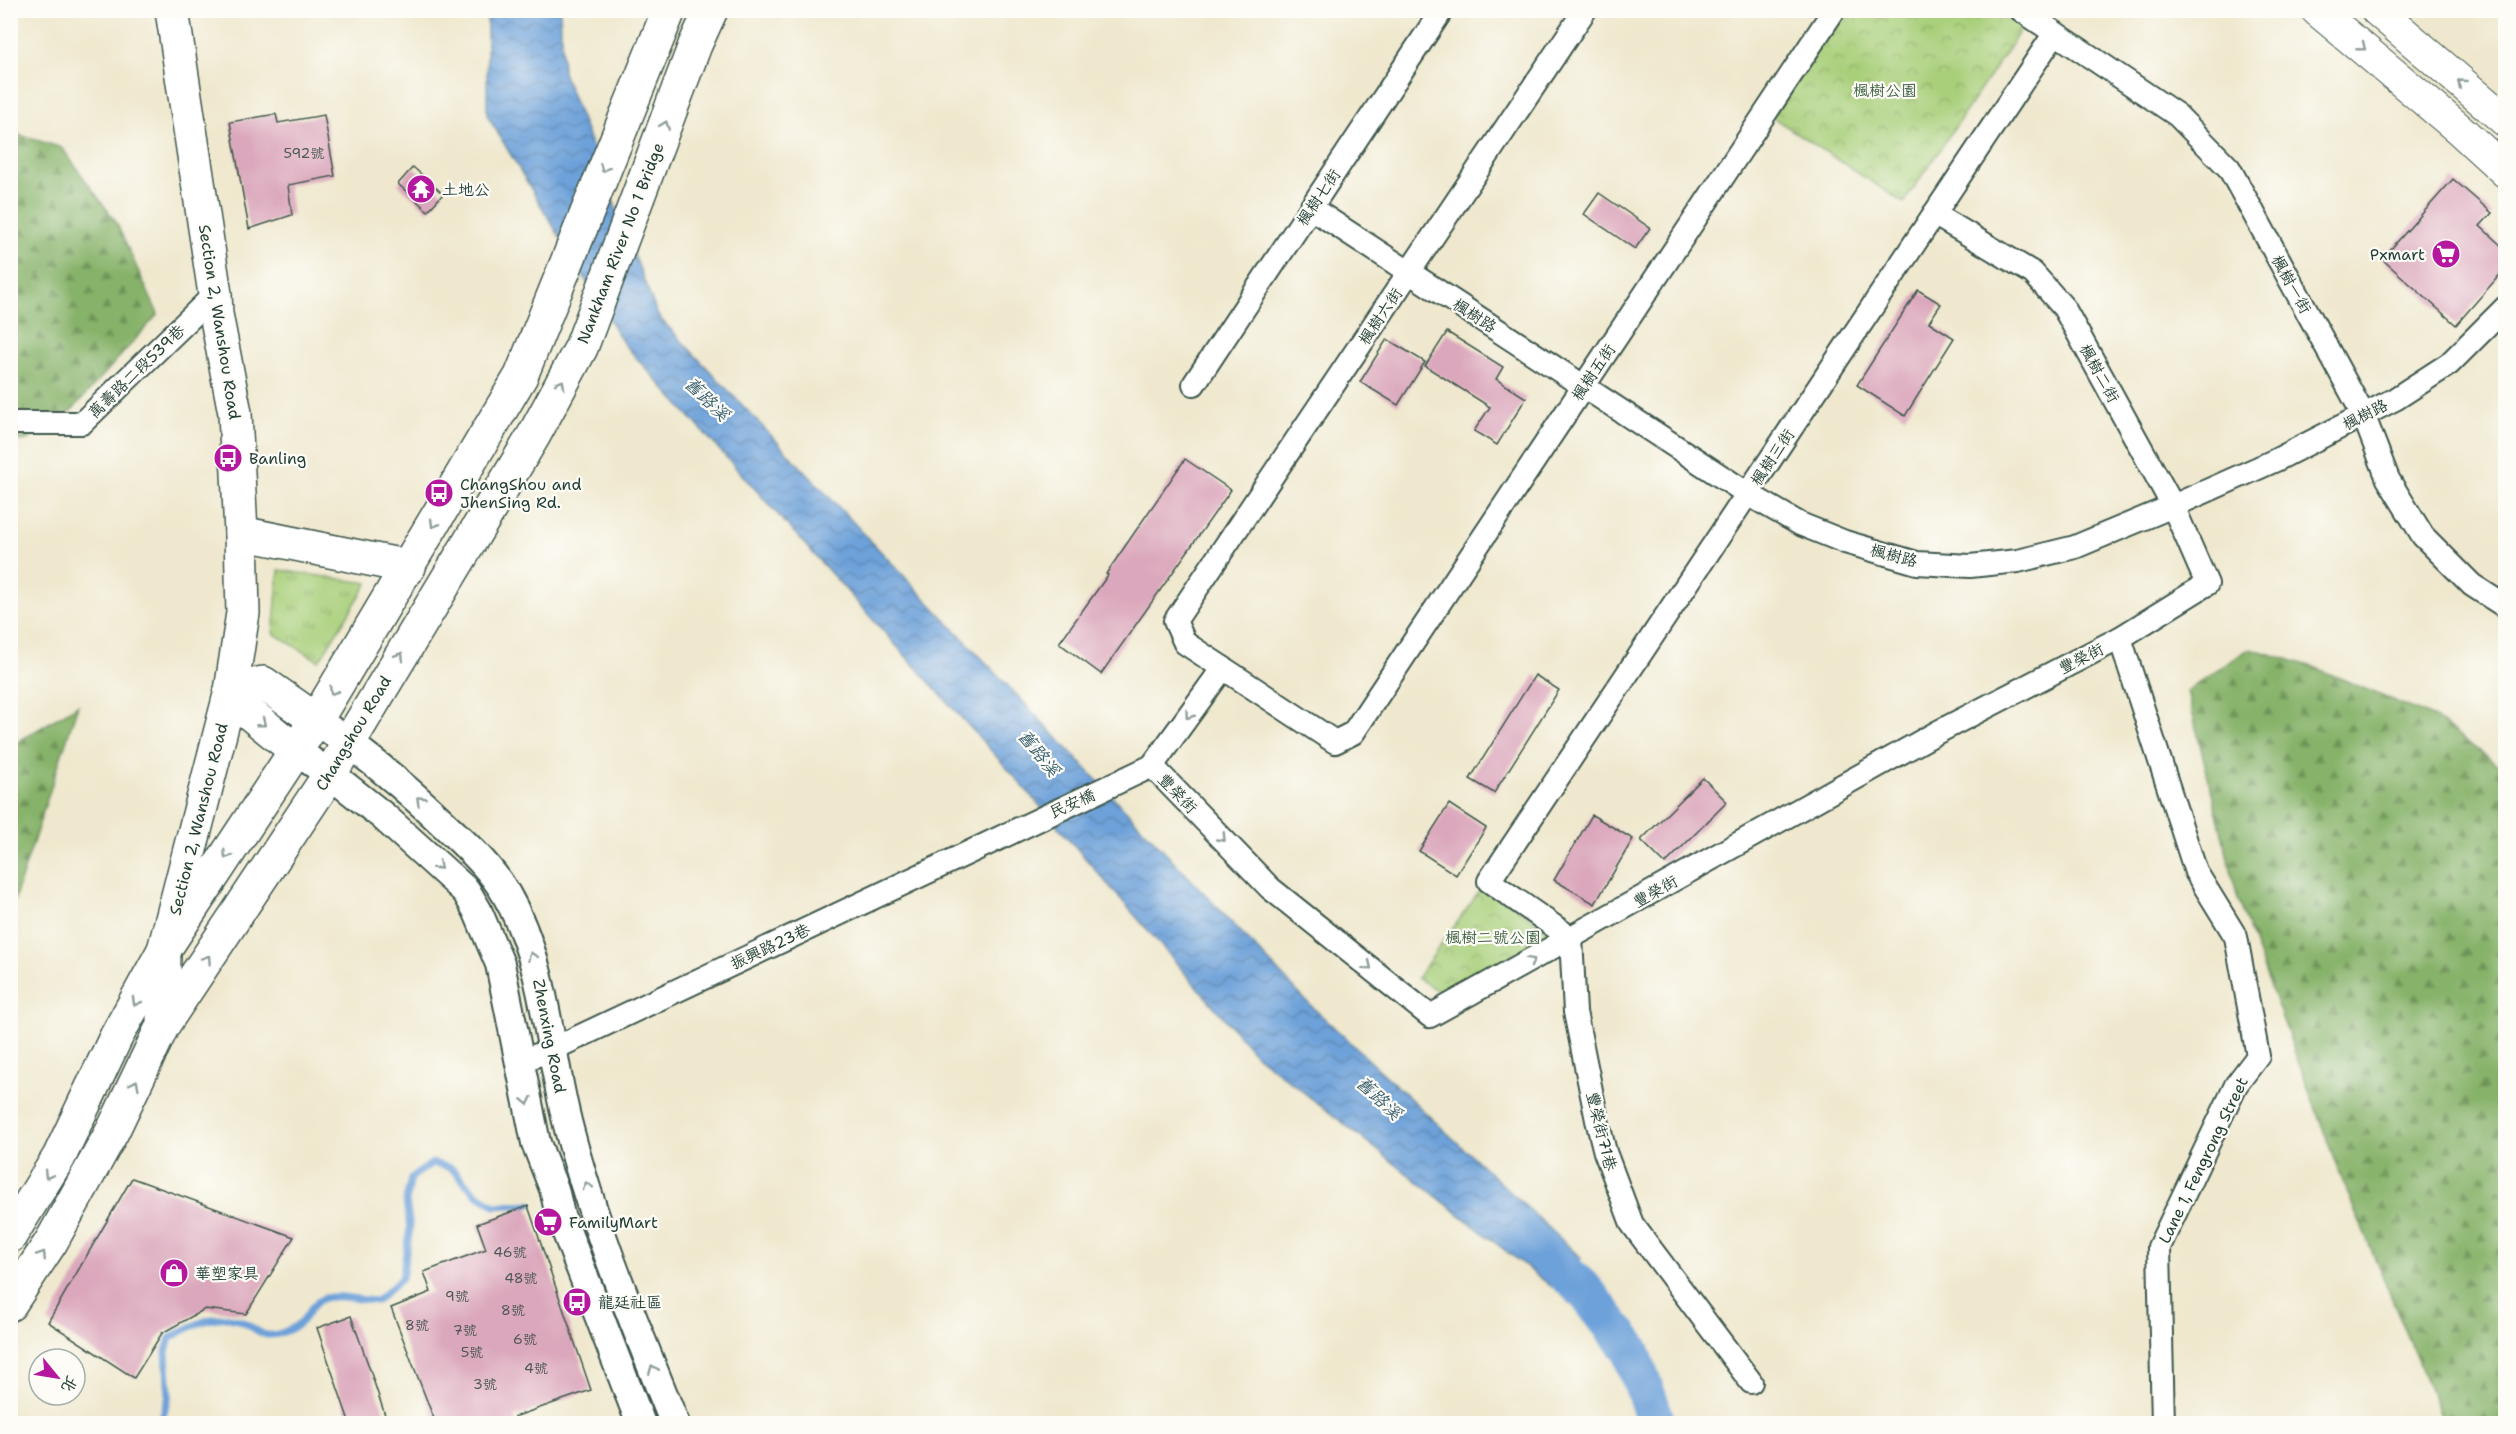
<svg xmlns="http://www.w3.org/2000/svg" width="2516" height="1434" viewBox="0 0 2516 1434" font-family="'Shantell Sans','LXGW WenKai TC',sans-serif">
	<style>
		.grass { fill: url(#grass-tufts); stroke: #648656; stroke-width: 1.5 }
		.forest { fill: url(#forest-firs); stroke: #52784e; stroke-width: 1.5 }
		.park { fill: url(#park-crowns); stroke: #648656; stroke-width: 1.5 }
		.water { fill: url(#water-waves); stroke: #466f86; stroke-width: 1.5 }
		.lines { fill: none; stroke-linecap: round; stroke-linejoin: round }
		.stream { stroke: #6da1d9; stroke-width: 7 }
		.river { stroke: #6da1d9; stroke-width: 39 }
		.building { fill: #dba7bc }
		.minor-casing { stroke: #3e574b; stroke-width: 26 }
		.tertiary-casing { stroke: #3e574b; stroke-width: 32 }
		.secondary-casing { stroke: #3e574b; stroke-width: 34 }
		.primary-casing { stroke: #3e574b; stroke-width: 36 }
		.minor { stroke: #fff; stroke-width: 22 }
		.tertiary { stroke: #fff; stroke-width: 28 }
		.secondary { stroke: #fff; stroke-width: 32 }
		.primary { stroke: #fff; stroke-width: 33 }
		.oneway { stroke: #8f9e9a }
		.labels { text-anchor: middle; stroke-width: 4.5; stroke-linejoin: round; paint-order: stroke }
		.number-label { font-size: 14px; fill: #4e5856 }
		.park-label { font-size: 16px; fill: #416245; stroke: #fdfcf7 }
		.poi-label { font-size: 16px; fill: #1f3d34; stroke: #fdfcf7; text-anchor: start }
		.street-label { font-size: 16px; fill: #1f3d34; stroke: #fdfcf7 }
		.water-label { font-size: 18px; font-style: italic; fill: #3a606e; stroke: #fdfcf7 }
	</style>
	<defs>
		<pattern id="grass-tufts" width="24" height="20" patternUnits="userSpaceOnUse" patternTransform="scale(1.5)"><rect width="24" height="20" fill="#a8cf79"/><path d="M3 7l-1-3M5 7V3M7 7l1-3M15 17l-1-3M17 17v-4M19 17l1-3" fill="none" stroke="#88a964"/></pattern>
		<pattern id="forest-firs" width="22" height="20" patternUnits="userSpaceOnUse" patternTransform="scale(1.5)"><rect width="22" height="20" fill="#86b269"/><path d="M5 1l3.5 6h-7zM16 11l3.5 6h-7z" fill="#6d9257"/></pattern>
		<pattern id="park-crowns" width="20" height="18" patternUnits="userSpaceOnUse" patternTransform="scale(1.5)"><rect width="20" height="18" fill="#a8cf79"/><path d="M2 6a3 3 0 1 1 6 0M12 15a3 3 0 1 1 6 0" fill="none" stroke="#88a964"/></pattern>
		<pattern id="water-waves" width="16" height="10" patternUnits="userSpaceOnUse" patternTransform="scale(1.5)"><rect width="16" height="10" fill="#6da1d9"/><path d="M0 5q4-4 8 0t8 0" fill="none" stroke="#5984b1"/></pattern>
	</defs>
	<rect width="100%" height="100%" fill="#fdfcf7"/>
	<filter id="ink" filterUnits="userSpaceOnUse"><feTurbulence type="fractalNoise" baseFrequency=".0167" numOctaves="2"/><feDisplacementMap in="SourceGraphic" scale="12" xChannelSelector="R" yChannelSelector="G"/><feConvolveMatrix kernelMatrix="1 2 1 2 8 2 1 2 1" color-interpolation-filters="sRGB"/></filter>
	<filter id="wash" filterUnits="userSpaceOnUse"><feTurbulence type="fractalNoise" baseFrequency=".008" numOctaves="4" result="noise"/><feDisplacementMap in="SourceGraphic" scale="24" xChannelSelector="R" yChannelSelector="G"/><feGaussianBlur stdDeviation="1.35" result="paint"/><feColorMatrix in="noise" values="0 0 0 0 0 0 0 0 0 0 0 0 0 0 0 0 0 1.4 0 .05"/><feComposite in="paint" operator="in"/></filter>
	<g filter="url(#wash)">
		<rect width="100%" height="100%" fill="#efe8ce"/>
		<path class="grass" d="M279,570L368,583L319,661L273,633Z"/>
		<g class="forest">
			<path d="M10,132L62,148L116,222L158,314L72,410L28,440L11,442Z"/>
			<path d="M2250,648L2313,667L2435,718L2505,770V1423H2444L2339,1172L2238,899L2187,691Z"/>
			<path d="M78,705L11,910V746Z"/>
		</g>
		<g class="park">
			<path d="M1843,11H2003L2024,25L1904,203L1772,117Z"/>
			<path d="M1484,885L1565,942L1451,999L1417,978Z"/>
		</g>
		<path class="water" d="M487,11H560L563,72L658,316L1308,1003L1581,1258L1552,1287L1256,1055L1014,776L623,343L487,115Z"/>
		<g class="lines">
			<path class="stream" d="M160,1424L169,1396L166,1352L170,1338C192,1326 217,1310 243,1322C250,1325 259,1334 267,1335C278,1336 293,1329 301,1322C308,1315 312,1303 322,1299C336,1293 362,1301 377,1301L402,1278L410,1228L406,1201L411,1178L432,1163L451,1168L474,1192L495,1206L530,1204"/>
			<path class="river" d="M1527,1237L1586,1292L1630,1349L1654,1416L1653,1424"/>
		</g>
		<g id="blocks">
			<g class="building">
				<path d="M276,114L278,123L324,115L335,176L288,185L292,215L249,229L230,122Z"/>
				<path d="M413,167L443,194L428,211L398,184Z"/>
				<path d="M2453,179L2492,213L2480,226L2505,249V269L2456,325L2382,259Z"/>
				<path d="M1599,193L1650,228L1635,249L1584,214Z"/>
				<path d="M1918,290L1941,304L1929,322L1954,338L1905,416L1857,385Z"/>
				<path d="M1447,332L1503,367L1496,379L1526,398L1497,445L1474,431L1490,407L1425,366Z"/>
				<path d="M1387,339L1425,362L1398,405L1360,382Z"/>
				<path d="M1185,459L1231,490L1101,674L1059,643L1108,575L1106,574Z"/>
				<path d="M1535,675L1559,690L1494,793L1470,779Z"/>
				<path d="M1703,778L1727,802L1665,864L1641,840Z"/>
				<path d="M1449,804L1486,828L1456,875L1419,851Z"/>
				<path d="M1592,815L1633,839L1595,904L1554,880Z"/>
				<path d="M132,1178L294,1237L246,1314L205,1309L162,1333L134,1378L48,1322Z"/>
				<path d="M528,1206L591,1390L514,1417L517,1424H436L391,1308L431,1292L424,1272L486,1249L477,1224Z"/>
				<path d="M351,1316L368,1364L388,1424H350L317,1328Z"/>
			</g>
		</g>
	</g>
	<g filter="url(#ink)">
		<use href="#blocks" fill-opacity="0" stroke="#3e574b" stroke-width="1.5"/>
		<g class="lines">
			<g class="minor-casing">
				<g id="minor">
					<path d="M1585,10L1175,621L1185,643L1335,742L1353,733L1834,10"/>
					<path d="M2021,10L2177,115L2229,168L2363,414L2388,479L2423,536L2472,585L2506,607"/>
					<path d="M1311,208L1748,494L1800,524L1845,542L1917,563L1970,566L2018,561L2075,547L2173,506L2276,460L2395,399L2449,364L2506,307"/>
					<path d="M1194,384L1442,10"/>
					<path d="M10,423H82L215,294"/>
					<path d="M2120,638L2196,872L2236,937L2258,1056L2236,1085L2159,1247L2163,1424"/>
					<path d="M1152,766L1270,888L1430,1016L1938,732L2120,638L2207,584L2173,506L2064,308L2033,273L1934,214"/>
					<path d="M519,1062L553,1049L1152,766L1223,668"/>
					<path d="M1751,1382L1632,1224L1605,1152L1597,1120L1575,1012L1571,938L1489,881L2055,33"/>
				</g>
			</g>
			<g class="tertiary-casing">
				<g id="tertiary">
					<path d="M316,720C365,753 407,788 449,829C470,849 491,868 506,894C547,965 548,1051 569,1129C595,1230 636,1327 675,1424"/>
					<path d="M296,751L330,774L383,816L466,891L477,910L500,964L536,1143L554,1189L560,1215L641,1424"/>
				</g>
			</g>
			<g class="secondary-casing">
				<g id="secondary">
					<path d="M2317,10L2459,129L2506,172"/>
					<path d="M2377,10L2506,121"/>
				</g>
			</g>
			<g class="primary-casing">
				<g id="primary">
					<path d="M241,533L409,567"/>
					<path d="M231,691L263,683L316,720"/>
					<path d="M231,691L248,712L296,751"/>
					<path d="M163,1025L330,774L534,435L581,348L695,45L711,10"/>
					<path d="M10,1236L59,1157L116,1037L164,950L316,720L521,376L669,10"/>
					<path d="M10,1304L51,1242L113,1130L163,1025L164,950L231,691L243,613L241,533L235,413L216,314L215,294L172,10"/>
				</g>
			</g>
			<use href="#minor" class="minor"/>
			<use href="#tertiary" class="tertiary"/>
			<use href="#secondary" class="secondary"/>
			<use href="#primary" class="primary"/>
		</g>
		<defs><path id="oneway-chevron" d="M-2-3.5L2.5 0L-2 3.5" fill="none" stroke-width="1.6" stroke-linecap="round" stroke-linejoin="round" transform="scale(1.5)"/></defs>
		<g class="oneway">
			<use href="#oneway-chevron" transform="translate(2362 47) rotate(39)"/>
			<use href="#oneway-chevron" transform="translate(2461 83) rotate(-139)"/>
			<use href="#oneway-chevron" transform="translate(665 125) rotate(-69)"/>
			<use href="#oneway-chevron" transform="translate(604 168) rotate(112)"/>
			<use href="#oneway-chevron" transform="translate(561 384) rotate(-62)"/>
			<use href="#oneway-chevron" transform="translate(434 524) rotate(121)"/>
			<use href="#oneway-chevron" transform="translate(400 656) rotate(-59)"/>
			<use href="#oneway-chevron" transform="translate(333 691) rotate(121)"/>
			<use href="#oneway-chevron" transform="translate(1189 715) rotate(126)"/>
			<use href="#oneway-chevron" transform="translate(262 723) rotate(39)"/>
			<use href="#oneway-chevron" transform="translate(420 800) rotate(-136)"/>
			<use href="#oneway-chevron" transform="translate(1222 838) rotate(46)"/>
			<use href="#oneway-chevron" transform="translate(227 855) rotate(123)"/>
			<use href="#oneway-chevron" transform="translate(438 866) rotate(42)"/>
			<use href="#oneway-chevron" transform="translate(532 956) rotate(-111)"/>
			<use href="#oneway-chevron" transform="translate(207 959) rotate(-56)"/>
			<use href="#oneway-chevron" transform="translate(1531 961) rotate(-29)"/>
			<use href="#oneway-chevron" transform="translate(1368 966) rotate(39)"/>
			<use href="#oneway-chevron" transform="translate(136 1002) rotate(119)"/>
			<use href="#oneway-chevron" transform="translate(135 1084) rotate(-65)"/>
			<use href="#oneway-chevron" transform="translate(527 1101) rotate(78)"/>
			<use href="#oneway-chevron" transform="translate(48 1175) rotate(121)"/>
			<use href="#oneway-chevron" transform="translate(587 1186) rotate(-107)"/>
			<use href="#oneway-chevron" transform="translate(42 1255) rotate(-57)"/>
			<use href="#oneway-chevron" transform="translate(653 1369) rotate(-112)"/>
		</g>
	</g>
	<defs>
		<g id="temple-disc" transform="scale(1.5)"><circle r="9.5" fill="#b5179e" stroke="#fdfcf7"/><path d="M0-6L5-2H3V0L6.5 2.5H4V6H1.5V3h-3V6H-4V2.5H-6.5L-3 0V-2H-5Z" fill="#fff"/></g>
		<g id="supermarket-disc" transform="scale(1.5)"><circle r="9.5" fill="#b5179e" stroke="#fdfcf7"/><path d="M-6-5.5h2.5l.6 2H6L4.5 2H-2.5L-4.4-4H-6ZM-1.5 3.2a1.3 1.3 0 1 0 .1 0ZM3 3.2a1.3 1.3 0 1 0 .1 0Z" fill="#fff"/></g>
		<g id="bus-disc" transform="scale(1.5)"><circle r="9.5" fill="#b5179e" stroke="#fdfcf7"/><path d="M-5-6H5V4H4V6H2V4H-2V6H-4V4H-5ZM-3.5-4V0h7V-4ZM-3.5 1.2v1.5H-2V1.2ZM2 1.2v1.5H3.5V1.2Z" fill="#fff"/></g>
		<g id="shop-disc" transform="scale(1.5)"><circle r="9.5" fill="#b5179e" stroke="#fdfcf7"/><path d="M-5-2.5h2.3a2.7 3.5 0 0 1 5.4 0H5L5.5 6h-11ZM-1.5-2.5h3a1.5 2.3 0 0 0-3 0Z" fill="#fff"/></g>
	</defs>
	<g fill-rule="evenodd">
		<use href="#temple-disc" x="421" y="189"/>
		<use href="#supermarket-disc" x="2446" y="254"/>
		<use href="#bus-disc" x="228" y="458"/>
		<use href="#bus-disc" x="439" y="493"/>
		<use href="#supermarket-disc" x="548" y="1222"/>
		<use href="#shop-disc" x="174" y="1273"/>
		<use href="#bus-disc" x="577" y="1302"/>
	</g>
	<g class="labels">
		<g class="number-label">
			<text x="304" y="158">592號</text>
			<text x="510" y="1257">46號</text>
			<text x="521" y="1283">48號</text>
			<text x="457" y="1301">9號</text>
			<text x="513" y="1315">8號</text>
			<text x="417" y="1330">8號</text>
			<text x="465" y="1335">7號</text>
			<text x="525" y="1344">6號</text>
			<text x="472" y="1357">5號</text>
			<text x="536" y="1373">4號</text>
			<text x="485" y="1389">3號</text>
		</g>
		<g class="park-label">
			<text x="1885" y="96">楓樹公園</text>
			<text x="1493" y="943">楓樹二號公園</text>
		</g>
		<g class="poi-label">
			<text x="442" y="195">土地公</text>
			<text x="2425" y="260" text-anchor="end">Pxmart</text>
			<text x="249" y="464">Banling</text>
			<text x="460" y="490">ChangShou and<tspan x="460" dy="18">JhenSing Rd.</tspan></text>
			<text x="569" y="1228">FamilyMart</text>
			<text x="195" y="1279">華塑家具</text>
			<text x="598" y="1308">龍廷社區</text>
		</g>
		<g class="street-label">
			<text transform="translate(1318 197) rotate(-56)" y="6">楓樹七街</text>
			<text transform="translate(620 243) rotate(-69)" y="6">Nankham River No 1 Bridge</text>
			<text transform="translate(2292 284) rotate(61)" y="6">楓樹一街</text>
			<text transform="translate(1475 315) rotate(33)" y="6">楓樹路</text>
			<text transform="translate(1380 316) rotate(-56)" y="6">楓樹六街</text>
			<text transform="translate(220 322) rotate(81)" y="6">Section 2, Wanshou Road</text>
			<text transform="translate(136 371) rotate(-44)" y="6">萬壽路二段539巷</text>
			<text transform="translate(1593 372) rotate(-56)" y="6">楓樹五街</text>
			<text transform="translate(2100 373) rotate(61)" y="6">楓樹二街</text>
			<text transform="translate(2365 414) rotate(-27)" y="6">楓樹路</text>
			<text transform="translate(1772 457) rotate(-56)" y="6">楓樹三街</text>
			<text transform="translate(1894 555) rotate(15)" y="6">楓樹路</text>
			<text transform="translate(2081 658) rotate(-27)" y="6">豐榮街</text>
			<text transform="translate(353 733) rotate(-59)" y="6">Changshou Road</text>
			<text transform="translate(1178 793) rotate(46)" y="6">豐榮街</text>
			<text transform="translate(1072 803) rotate(-24)" y="6">民安橋</text>
			<text transform="translate(198 819) rotate(-76)" y="6">Section 2, Wanshou Road</text>
			<text transform="translate(1655 891) rotate(-29)" y="6">豐榮街</text>
			<text transform="translate(770 946) rotate(-25)" y="6">振興路23巷</text>
			<text transform="translate(550 1036) rotate(79)" y="6">Zhenxing Road</text>
			<text transform="translate(1602 1131) rotate(76)" y="6">豐榮街71巷</text>
			<text transform="translate(2203 1160) rotate(-64)" y="6">Lane 1, Fengrong Street</text>
		</g>
		<g class="water-label">
			<text transform="translate(707 399) rotate(44)" y="6">舊路溪</text>
			<text transform="translate(1039 753) rotate(51)" y="6">舊路溪</text>
			<text transform="translate(1379 1098) rotate(43)" y="6">舊路溪</text>
		</g>
	</g>
	<rect width="2516" height="1434" fill="none" stroke="#fdfcf7" stroke-width="36"/>
	<g transform="translate(57 1377) rotate(120)"><circle r="28" fill="#fdfcf7" stroke="#a4b0a9" stroke-width="1.5"/>
	<path d="M0-4.5L10 22L0 15L-10 22Z" fill="#b5179e"/>
	<text y="-9" font-size="16" font-weight="bold" text-anchor="middle" fill="#1f3d34">北</text>
	</g>
</svg>
